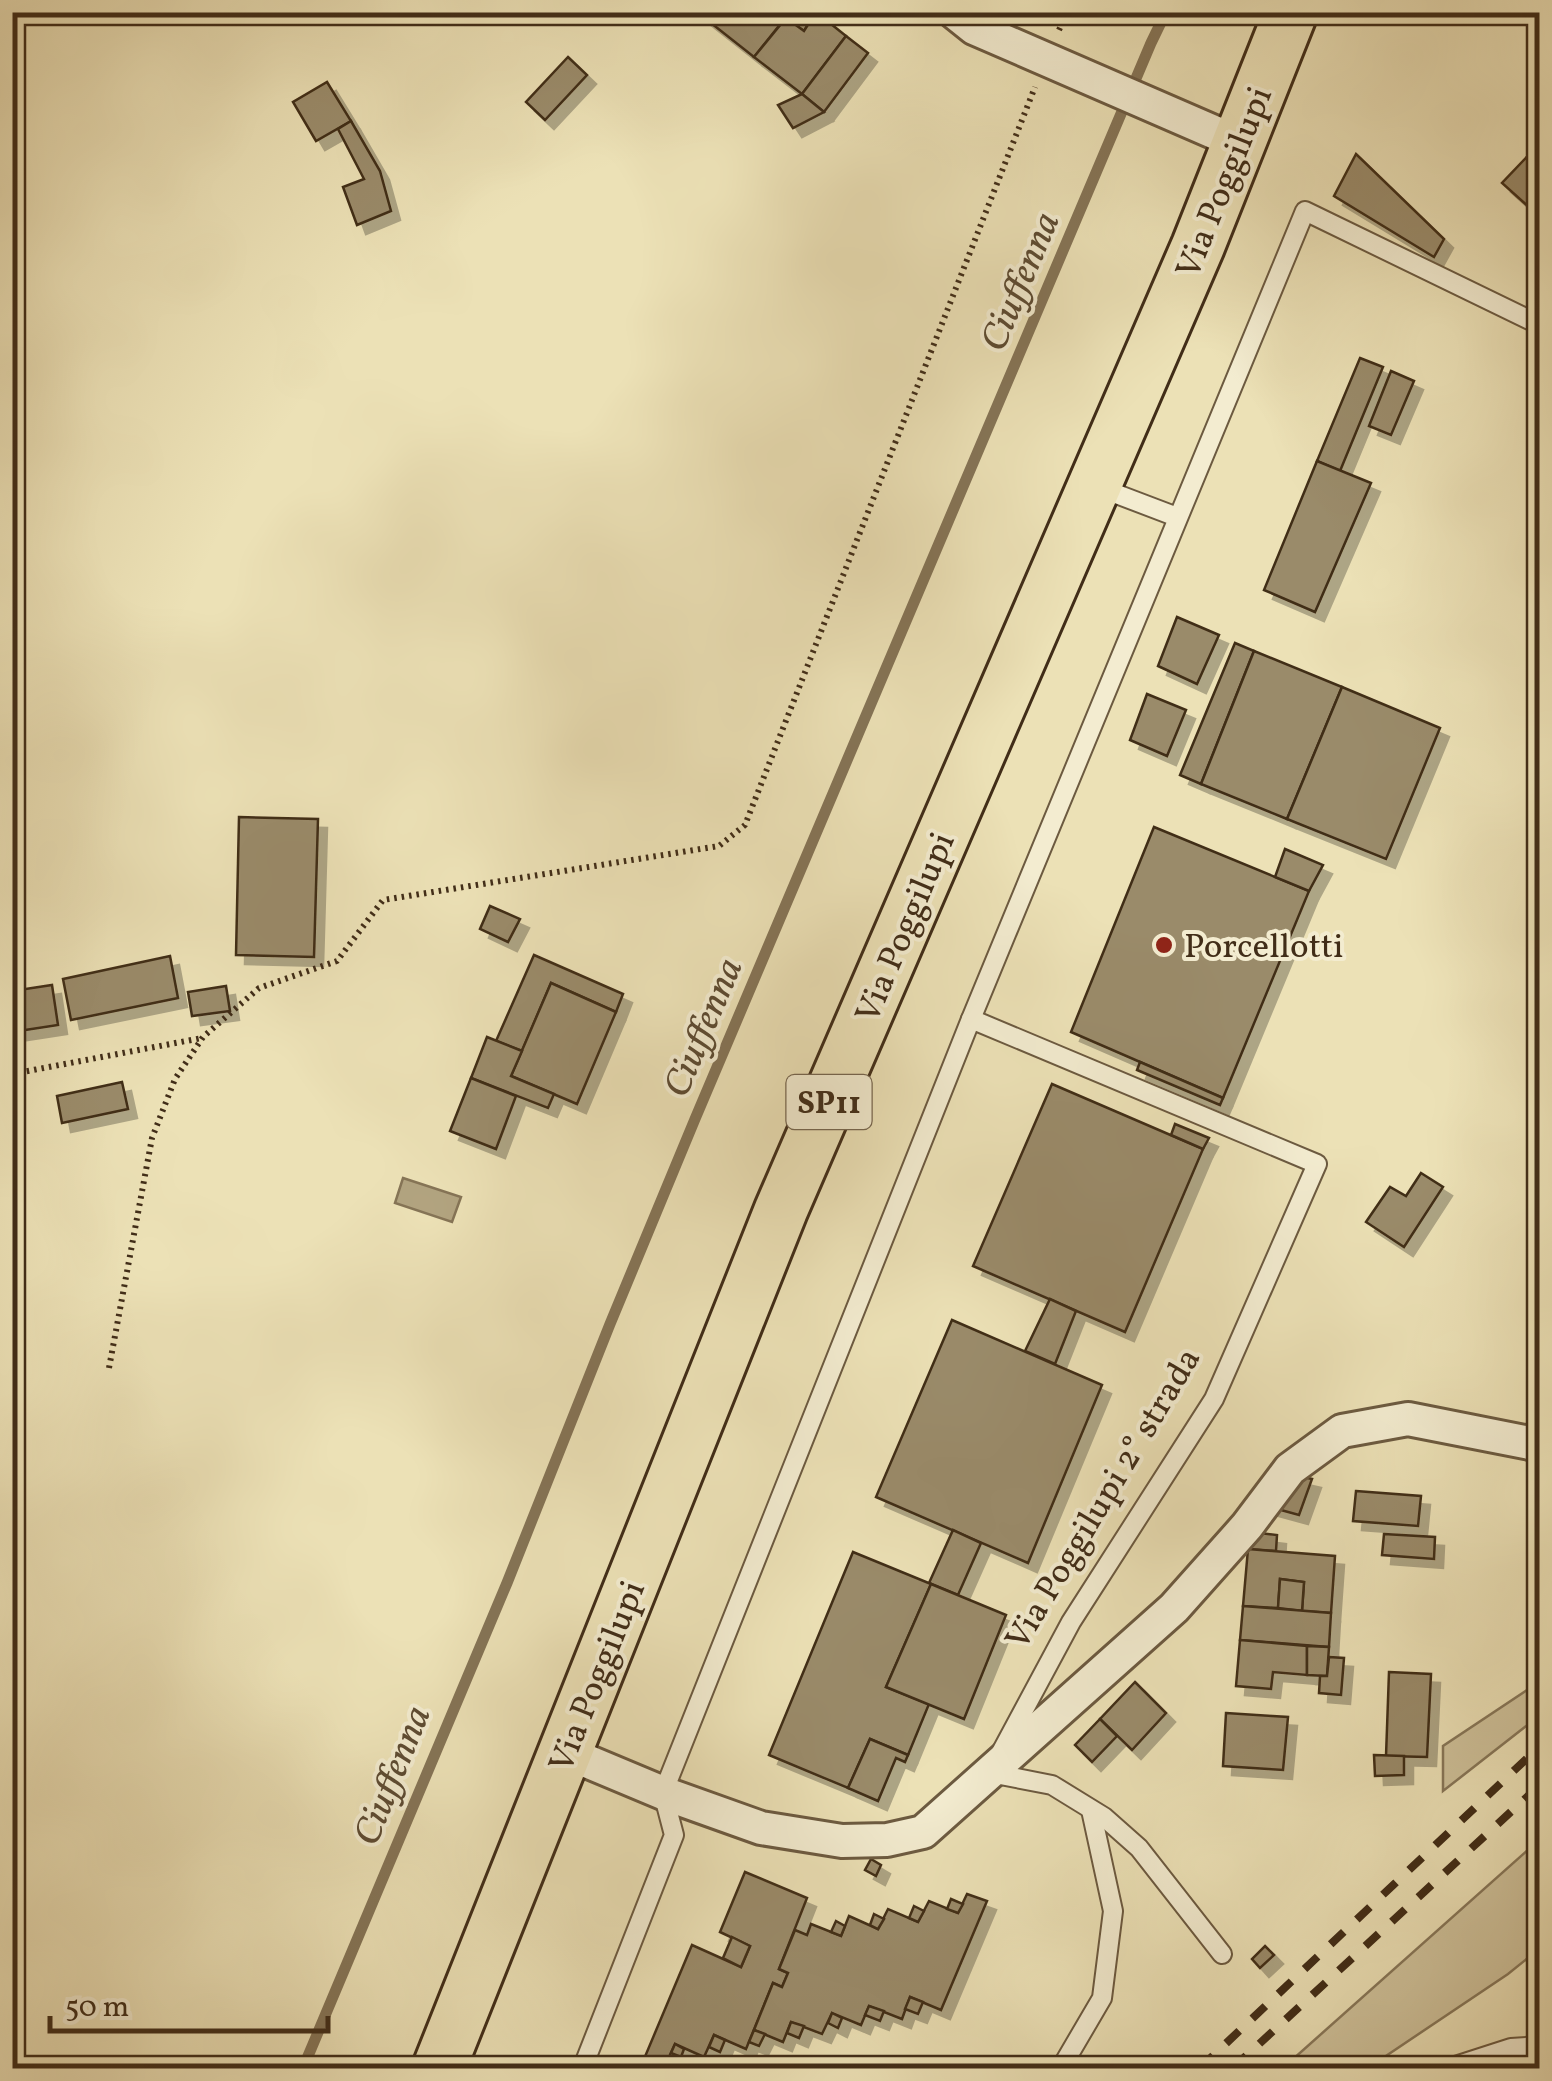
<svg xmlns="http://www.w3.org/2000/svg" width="1552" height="2081" viewBox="0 0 1552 2081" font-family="Vollkorn,serif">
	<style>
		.green { fill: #cfc29b; stroke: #88785a; stroke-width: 2.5 }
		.water { fill: #b2a480; stroke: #857456; stroke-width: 2.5 }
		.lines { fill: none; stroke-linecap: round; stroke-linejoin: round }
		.stream { stroke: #857456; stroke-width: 11 }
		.building { fill: #9a8b6a; stroke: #412d18; stroke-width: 2.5; filter: url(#shadow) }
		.service-casing { stroke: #6c5a40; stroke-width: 22 }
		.minor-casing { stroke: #6c5a40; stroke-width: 38 }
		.primary-casing { stroke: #412d18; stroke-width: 58 }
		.path { stroke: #412d18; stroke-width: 6; stroke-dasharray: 2.5 5; stroke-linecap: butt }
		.service { stroke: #f3ecd0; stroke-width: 18 }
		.minor { stroke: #f3ecd0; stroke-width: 32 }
		.primary { stroke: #ece1b6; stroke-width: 52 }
		.rail { stroke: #412d18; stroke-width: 8; stroke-dasharray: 18 18; stroke-linecap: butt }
		.poi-dot { fill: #8f2418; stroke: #f3ecd0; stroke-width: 4 }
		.labels { text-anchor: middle; stroke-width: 8; stroke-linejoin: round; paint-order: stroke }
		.shield { fill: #f3ecd0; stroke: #76664f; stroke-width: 2.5 }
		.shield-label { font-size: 32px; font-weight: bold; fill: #412d18 }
		.street-label { font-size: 35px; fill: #412d18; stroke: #f3ecd0 }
		.poi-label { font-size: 35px; fill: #412d18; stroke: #f3ecd0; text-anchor: start }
		.water-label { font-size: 38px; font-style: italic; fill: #5d4b32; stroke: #f3ecd0 }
	</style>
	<defs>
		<filter id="shadow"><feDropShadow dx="9" dy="9" stdDeviation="0" flood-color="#0004"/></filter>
	</defs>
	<rect width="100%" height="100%" fill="#ece1b6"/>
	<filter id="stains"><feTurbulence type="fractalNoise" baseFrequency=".002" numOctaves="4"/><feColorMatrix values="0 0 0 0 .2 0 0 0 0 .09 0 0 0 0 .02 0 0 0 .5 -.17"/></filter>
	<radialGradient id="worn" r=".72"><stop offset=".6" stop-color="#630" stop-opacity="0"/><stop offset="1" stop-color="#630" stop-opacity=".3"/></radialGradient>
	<g class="green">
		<path d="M1539,1682V1716L1443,1791V1746Z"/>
		<path d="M1539,1840V1949L1508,1974L1368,2068H1283Z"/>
	</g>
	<path class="water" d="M403,1178L461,1197L452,1222L395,1203Z"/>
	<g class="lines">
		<path class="stream" d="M303,2068L507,1583L610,1324L695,1119L1151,43L1166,12"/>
	</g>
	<g class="building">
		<path d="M697,12H790L754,57Z"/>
		<path d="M790,12H816L804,31L786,18Z"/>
		<path d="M816,12L846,36L802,94L754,57L786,18L804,31Z"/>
		<path d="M846,36L868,53L824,112L802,94Z"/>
		<path d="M568,57L587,75L545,120L526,102Z"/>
		<path d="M327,82L351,121L316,141L293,102Z"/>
		<path d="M802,94L824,112L793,128L778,105Z"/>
		<path d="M351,121L380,171L391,211L357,225L343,187L364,179L338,129Z"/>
		<path d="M1540,143V217L1502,183Z"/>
		<path d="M1356,154L1444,239L1434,257L1334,196Z"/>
		<path d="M1360,358L1383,367L1340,471L1317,461Z"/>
		<path d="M1391,371L1414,381L1391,435L1369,426Z"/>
		<path d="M1317,461L1371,483L1315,612L1264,590Z"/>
		<path d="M1177,617L1219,635L1197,684L1158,666Z"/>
		<path d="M1235,643L1254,651L1201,784L1180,775Z"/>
		<path d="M1254,651L1342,687L1287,819L1201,784Z"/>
		<path d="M1342,687L1440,728L1386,859L1287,819Z"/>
		<path d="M1147,694L1186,710L1167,756L1130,740Z"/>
		<path d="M239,817L318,819L314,957L236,955Z"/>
		<path d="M1154,827L1309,891L1223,1098L1071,1032Z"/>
		<path d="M1285,849L1323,865L1309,891L1275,877Z"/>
		<path d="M490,906L520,919L508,942L480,929Z"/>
		<path d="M534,955L623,994L616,1012L551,983L522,1051L496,1041Z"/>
		<path d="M170,956L178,998L71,1020L63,979Z"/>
		<path d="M551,983L616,1012L577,1104L511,1076Z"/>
		<path d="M52,985L58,1025L12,1032V991Z"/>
		<path d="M226,986L230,1011L192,1016L188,992Z"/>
		<path d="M487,1037L522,1051L511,1076L554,1094L548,1108L471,1078Z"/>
		<path d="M1140,1062L1223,1098L1220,1105L1137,1070Z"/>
		<path d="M471,1078L516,1096L496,1149L450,1131Z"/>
		<path d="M122,1082L128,1109L62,1123L57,1096Z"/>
		<path d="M1052,1084L1203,1149L1125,1332L973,1266Z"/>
		<path d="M1175,1124L1209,1138L1203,1149L1171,1135Z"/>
		<path d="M1421,1173L1443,1187L1404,1247L1366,1222L1390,1187L1406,1196Z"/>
		<path d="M1050,1299L1076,1311L1055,1364L1025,1351Z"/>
		<path d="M952,1320L1102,1385L1028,1563L876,1497Z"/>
		<path d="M1299,1476L1312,1479L1299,1515L1270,1507Z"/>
		<path d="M1356,1491L1421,1496L1418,1526L1353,1521Z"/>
		<path d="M953,1530L981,1543L958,1595L929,1583Z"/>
		<path d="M1251,1532L1277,1535L1276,1551L1248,1549Z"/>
		<path d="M1384,1534L1435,1537L1434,1559L1382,1555Z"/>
		<path d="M1248,1549L1335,1556L1331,1613L1302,1611L1304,1582L1280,1579L1278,1608L1243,1606Z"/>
		<path d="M853,1552L931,1584L886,1687L929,1704L908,1755L870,1739L848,1788L769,1755Z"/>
		<path d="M1280,1579L1304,1582L1302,1611L1278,1608Z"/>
		<path d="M931,1584L1006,1615L964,1719L886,1687Z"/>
		<path d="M1243,1606L1331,1613L1329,1647L1240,1640Z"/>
		<path d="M1240,1640L1307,1646V1675L1273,1672L1271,1689L1236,1686Z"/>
		<path d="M1307,1646L1329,1647L1327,1676L1307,1675Z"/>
		<path d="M1329,1657L1344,1658L1341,1695L1319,1693L1320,1676H1327Z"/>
		<path d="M1389,1672L1431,1674L1427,1757L1386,1756Z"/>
		<path d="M1135,1682L1166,1713L1132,1750L1100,1719Z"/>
		<path d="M1226,1713L1288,1717L1283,1770L1223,1766Z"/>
		<path d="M1100,1719L1117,1736L1092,1762L1075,1745Z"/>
		<path d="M870,1739L908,1755L905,1762L896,1758L878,1801L848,1788Z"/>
		<path d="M1374,1755L1404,1756V1775L1375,1776Z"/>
		<path d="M871,1859L881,1865L876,1876L865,1870Z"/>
		<path d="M745,1872L807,1898L779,1969L788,1973L782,1987L773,1983L746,2049L714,2035L704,2057L675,2044L664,2068L644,2059L692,1945L741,1967L750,1946L720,1932Z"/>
		<path d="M967,1894L987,1901L941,2010L910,1997L902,2019L869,2006L861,2025L832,2013L822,2034L791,2022L783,2042L754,2030L773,1983L782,1987L788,1973L779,1969L795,1930L807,1935L811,1924L841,1936L849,1916L878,1929L888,1909L918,1922L929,1901L958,1913Z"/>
		<path d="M951,1899L963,1904L958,1913L947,1909Z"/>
		<path d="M914,1906L924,1911L918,1922L909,1918Z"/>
		<path d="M874,1914L884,1919L878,1929L870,1925Z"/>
		<path d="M836,1921L845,1926L841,1936L831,1932Z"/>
		<path d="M732,1937L750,1946L741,1967L723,1958Z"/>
		<path d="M1265,1946L1274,1955L1260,1968L1252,1959Z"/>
		<path d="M910,1997L923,2002L918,2014L905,2009Z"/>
		<path d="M869,2006L884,2011L880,2021L865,2015Z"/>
		<path d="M832,2013L842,2018L838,2028L828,2023Z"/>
		<path d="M791,2022L804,2026L799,2038L787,2033Z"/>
		<path d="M754,2030L765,2034L759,2046L749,2042Z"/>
		<path d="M714,2035L725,2040L720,2052L709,2047Z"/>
		<path d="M675,2044L684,2049L681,2057L671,2053Z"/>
	</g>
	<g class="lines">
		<g class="service-casing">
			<g id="service">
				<path d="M1098,487L1177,517"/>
				<path d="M971,1019L1317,1164L1214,1399L1071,1622L990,1773L1052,1785L1104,1817L1139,1848L1222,1954"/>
				<path d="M586,2059L674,1835L663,1793L971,1019L1305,211L1540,325"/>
				<path d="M1061,2068L1102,1998L1113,1911L1091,1810"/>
				<path d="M1449,2068L1511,2048L1540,2046"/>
			</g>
		</g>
		<g class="minor-casing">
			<g id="minor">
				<path d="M954,12L974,28L1239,143"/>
				<path d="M565,1752L663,1793L761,1828L842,1841L887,1840L923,1832L1174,1608L1247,1526L1290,1469L1342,1431L1408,1419L1540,1445"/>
			</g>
		</g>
		<g class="primary-casing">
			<path id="primary" d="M439,2068L781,1210L1198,246L1291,12"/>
		</g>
		<g class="path">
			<path d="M1059,30L1067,12"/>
			<path d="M12,1074L202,1038"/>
			<path d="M109,1368L152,1138L175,1079L203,1037L259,988L337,961L383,900L719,846L745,825L1035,87"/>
		</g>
		<use href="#service" class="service"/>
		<use href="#minor" class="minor"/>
		<use href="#primary" class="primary"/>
		<g class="rail">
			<path d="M1200,2068L1540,1746"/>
			<path d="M1233,2068L1540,1785"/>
		</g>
	</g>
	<circle class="poi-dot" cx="1164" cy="945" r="10"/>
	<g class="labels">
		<rect class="shield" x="786.5" y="1075" width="85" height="54" rx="8"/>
		<g class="shield-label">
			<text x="829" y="1113">SP11</text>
		</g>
		<g class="street-label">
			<text transform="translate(1223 182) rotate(-68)" y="12">Via Poggilupi</text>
			<text transform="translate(904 927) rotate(-67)" y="12">Via Poggilupi</text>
			<text transform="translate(1102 1498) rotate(-59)" y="12">Via Poggilupi 2° strada</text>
			<text transform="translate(596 1676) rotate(-68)" y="12">Via Poggilupi</text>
		</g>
		<g class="poi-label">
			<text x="1184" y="957">Porcellotti</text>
		</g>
		<g class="water-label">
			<text transform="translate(1019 281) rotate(-67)" y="13">Ciuffenna</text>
			<text transform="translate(702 1027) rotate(-67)" y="13">Ciuffenna</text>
			<text transform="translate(391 1775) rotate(-68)" y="13">Ciuffenna</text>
		</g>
	</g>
	<rect width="1552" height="2081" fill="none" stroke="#ece1b6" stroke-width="50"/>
	<rect x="15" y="15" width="1522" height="2051" fill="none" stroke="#412d18" stroke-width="5"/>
	<rect x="25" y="25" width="1502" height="2031" fill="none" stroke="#412d18" stroke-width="2.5"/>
	<path d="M50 2016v15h278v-15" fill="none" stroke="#412d18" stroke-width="5"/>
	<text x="65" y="2016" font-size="30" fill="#412d18" stroke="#f3ecd0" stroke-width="8" paint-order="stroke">50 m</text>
	<rect width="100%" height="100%" filter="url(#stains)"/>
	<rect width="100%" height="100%" fill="url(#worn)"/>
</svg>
